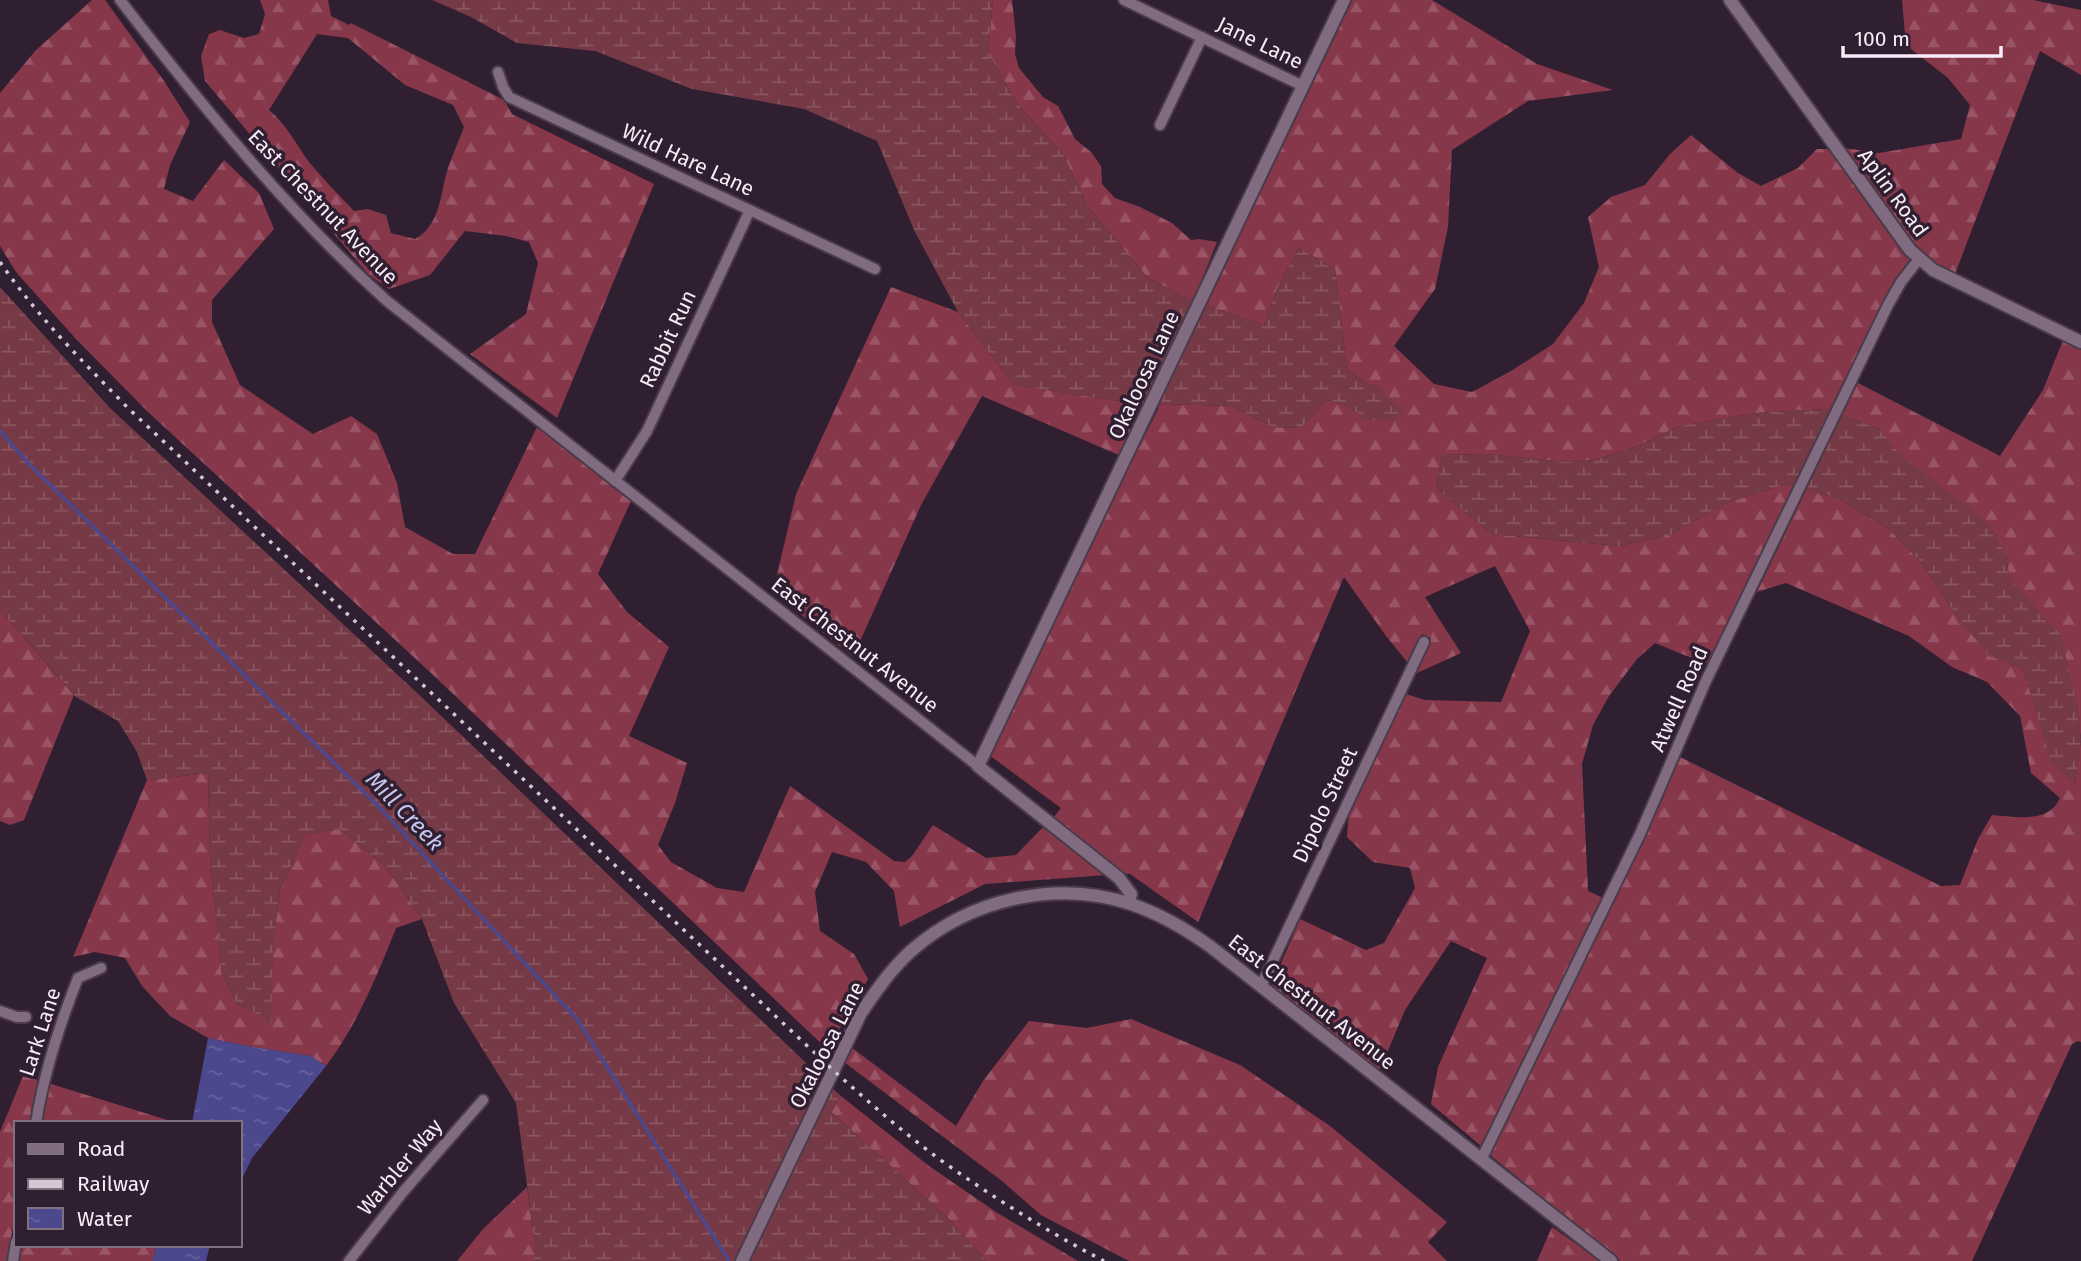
<svg xmlns="http://www.w3.org/2000/svg" width="2081" height="1261" viewBox="0 0 2081 1261" font-family="'Fira Sans',sans-serif">
	<style>
		.forest { fill: url(#forest-firs); fill-rule: evenodd }
		.wetland { fill: url(#wetland-marsh) }
		.water { fill: url(#water-ripples) }
		.lines { fill: none; stroke-linecap: round; stroke-linejoin: round }
		.stream { stroke: #4b488e; stroke-width: 3.5 }
		.minor-casing { stroke: #493b4a; stroke-width: 14 }
		.tertiary-casing { stroke: #493b4a; stroke-width: 16 }
		.minor { stroke: #806b80; stroke-width: 10 }
		.tertiary { stroke: #806b80; stroke-width: 12 }
		.rail { stroke: #d5c8d6; stroke-width: 3.5; stroke-dasharray: 3.5 7; stroke-linecap: butt }
		.labels { text-anchor: middle; stroke-width: 7; stroke-linejoin: round; paint-order: stroke }
		.street-label { font-size: 21px; fill: #f7ecf8; stroke: #301f31 }
		.water-label { font-size: 23px; font-style: italic; fill: #c3c5ee; stroke: #301f31 }
	</style>
	<defs>
		<pattern id="forest-firs" width="22" height="20" patternUnits="userSpaceOnUse" patternTransform="scale(1.75)"><rect width="22" height="20" fill="#87374a"/><path d="M5 1l3.5 6h-7zM16 11l3.5 6h-7z" fill="#995465"/></pattern>
		<pattern id="wetland-marsh" width="20" height="14" patternUnits="userSpaceOnUse" patternTransform="scale(1.75)"><rect width="20" height="14" fill="#763946"/><path d="M1 5h8M5 5V1M11 12h8M15 12V8" fill="none" stroke="#8a5661"/></pattern>
		<pattern id="water-ripples" width="26" height="14" patternUnits="userSpaceOnUse" patternTransform="scale(1.75)"><rect width="26" height="14" fill="#4b488e"/><path d="M2 4q2-2 4 0t4 0M15 11q2-2 4 0t4 0" fill="none" stroke="#66639f"/></pattern>
	</defs>
	<rect width="100%" height="100%" fill="#301f31"/>
	<g class="forest">
		<path d="M92,0H105L164,81L190,122L170,165L164,189L193,201L224,160L259,193L274,229L212,300V322L240,385L313,434L351,416L377,434L397,483L405,527L453,554H475L537,427L631,501L598,574L627,612L669,647L629,736L687,763L675,803L658,845L671,862L717,888L744,892L790,786L894,861L905,862L912,856L933,825L986,858L1016,855L1044,826L1106,875L985,884L900,927L894,891L866,862L832,852L815,892L820,931L854,954L868,979L828,1050L431,673L148,412L76,339L16,272L0,246V93L36,50Z"/>
		<path d="M260,0H328L331,16L349,25L351,23L504,100L512,114L654,184L557,418L470,354L526,314L538,263L529,242L506,236L465,231L430,275L389,289L368,274L205,81L201,56L209,34L220,30L244,38L259,34L265,14ZM317,34L348,38L405,85L453,105L464,127C459,140 453,154 448,168C440,193 441,225 415,239L391,233L386,215L368,209L354,211C339,195 323,179 309,162C296,144 286,124 269,110Z"/>
		<path d="M993,0H1012L1016,36L1015,54L1019,68L1043,97L1058,106L1075,139L1091,152L1101,166L1102,184L1115,198L1140,207L1172,223L1191,240L1199,239L1217,242L1193,302L1147,277L1089,208L1064,156L1016,102L988,52Z"/>
		<path d="M1350,0H1432L1537,64L1613,90L1528,101L1452,150L1448,227L1435,289L1394,346L1434,384L1472,392L1511,371L1553,344L1584,303L1599,267L1588,217L1611,197L1645,185L1670,154L1691,135L1738,173L1761,186L1798,168L1817,149H1830L1911,260C1877,304 1856,361 1832,411L1824,409L1756,413L1680,426L1635,447L1594,460L1567,462L1486,454L1442,455L1436,488L1492,534L1619,546L1670,535L1726,503L1786,484L1796,487L1709,665L1655,643L1637,659L1609,696L1593,725L1582,764L1588,891L1603,898L1481,1146L1431,1104L1438,1067L1487,958L1451,941L1405,1010L1379,1072L1271,987L1300,919L1366,950L1384,943L1415,888L1410,868L1373,862L1347,837L1349,812L1388,729L1406,694L1425,700L1501,702L1530,631L1495,566L1425,597L1461,653L1417,673L1416,672L1431,638L1422,634L1408,663L1386,636L1344,577L1198,922L1130,874H1124L1053,818L1061,808L989,755L1118,487L1161,404L1232,406L1273,427L1301,428L1327,400L1347,405L1366,420L1378,386L1368,384L1347,370L1335,269L1299,248L1277,289L1264,325L1204,305Z"/>
		<path d="M1902,0H2033L2081,10V75L2040,51L1955,274L1936,265L1914,245L1844,148L1879,153L1961,139L1970,105L1948,78L1906,45Z"/>
		<path d="M891,287L958,312L1014,385L1145,405L1121,456L982,396L921,505L853,657L773,592L796,494Z"/>
		<path d="M2063,340L2081,349V1042L2078,1041L2072,1044L1972,1261H1620L1530,1190L1528,1186L1489,1154L1644,837L1680,757L1941,886L1960,885L1978,839L1992,815C2015,817 2049,824 2060,798L2031,773L2020,716L1987,682L1952,667L1909,636L1786,583L1757,592L1806,490L1838,498L1889,529L1919,560L1956,615L1989,655L2023,669L2032,698L2075,783L2081,740L2077,706L2020,590L2009,576L2006,555L1896,451L1880,429L1842,415L1858,383L2000,456L2043,390Z"/>
		<path d="M0,610L74,695L24,820L10,825L0,821Z"/>
		<path d="M208,773L210,857L222,974L237,1004L264,1017L270,1025L273,941L280,891L305,835L340,829L386,867L422,919L396,928C377,976 357,1025 326,1066L310,1056L247,1046L208,1038L170,1016L142,986L125,958L95,952L73,957L147,780Z"/>
		<path d="M1131,1019L1240,1065L1330,1126L1447,1222L1428,1242L1447,1261H1129L1041,1215L1002,1181L844,1062L851,1047L956,1126L983,1081L1029,1021L1087,1028Z"/>
		<path d="M23,1076L38,1080L30,1123H16V1210L7,1261H0V1132Z"/>
		<path d="M48,1083L177,1123H41Z"/>
		<path d="M841,1096L929,1166L996,1212L1078,1261H986L949,1219L830,1111Z"/>
		<path d="M527,1187L535,1245L534,1261H457L483,1229Z"/>
		<path d="M1552,1227L1601,1261H1537Z"/>
		<path d="M21,1245H156L153,1261H18Z"/>
	</g>
	<g class="wetland">
		<path d="M432,0H993L988,52L1016,102L1064,156L1089,208L1147,277L1193,302L1145,405L1014,385L958,312L914,230L877,141L804,109L692,89L595,51L517,43L471,17Z"/>
		<path d="M1299,248L1335,269L1347,370L1368,384L1378,386L1404,413L1393,420H1366L1347,405L1327,400L1301,428L1273,427L1232,406L1161,404L1159,409L1156,407L1204,305L1264,325L1277,289Z"/>
		<path d="M0,287L110,408L414,690L824,1080L736,1261H534L535,1245L516,1103L454,1003L422,919L386,867L340,829L305,835L280,891L273,941L271,1026L263,1017L237,1004L222,974L210,857L208,773L147,780L137,752L118,721L76,697L0,610Z"/>
		<path d="M1825,409L1832,411L1796,487L1786,484L1726,503L1670,535L1619,546L1492,534L1436,488L1442,455L1486,454L1567,462L1594,460L1635,447L1680,426L1756,413Z"/>
		<path d="M1842,415L1880,429L1897,451L1989,524L2006,555L2009,576L2020,590L2061,635L2077,706L2081,740L2075,784L2051,762L2023,669L1989,656L1956,615L1919,560L1889,529L1838,498L1806,490Z"/>
		<path d="M832,1088L841,1096L830,1111L949,1219L986,1261H748Z"/>
	</g>
	<g class="water">
		<path d="M208,1038L247,1046L310,1056L326,1066L252,1158L240,1183V1123H192Z"/>
		<path d="M156,1245H210L206,1261H153Z"/>
	</g>
	<g class="lines">
		<path class="stream" d="M0,431L30,465L377,805L577,1019L729,1261"/>
		<g class="minor-casing">
			<g id="minor">
				<path d="M120,0C203,107 286,210 387,301L978,766"/>
				<path d="M1124,0L1303,86"/>
				<path d="M498,72L503,87L509,97L875,269"/>
				<path d="M1160,125L1202,37"/>
				<path d="M615,481L647,431L750,210"/>
				<path d="M1261,986L1424,642"/>
				<path d="M0,1011L17,1017H26"/>
				<path d="M36,1123C44,1072 59,1026 78,978L101,968"/>
				<path d="M1481,1160L1640,834L1705,683L1888,305L1901,282L1919,259"/>
				<path d="M13,1261L16,1242"/>
				<path d="M349,1261L403,1192L483,1100"/>
			</g>
		</g>
		<g class="tertiary-casing">
			<g id="tertiary">
				<path d="M1730,0L1910,250L1933,270L2081,342"/>
				<path d="M1129,903L1131,894L1119,878L978,766L1344,0"/>
				<path d="M742,1261L861,1013C876,991 891,969 911,951C970,899 1056,879 1131,904C1160,914 1186,929 1211,947L1611,1261"/>
			</g>
		</g>
		<use href="#minor" class="minor"/>
		<use href="#tertiary" class="tertiary"/>
		<path class="rail" d="M0,262C37,316 82,361 128,408L834,1071C871,1104 908,1137 949,1166C999,1201 1050,1233 1104,1261"/>
	</g>
	<g class="labels">
		<g class="street-label">
			<text transform="translate(1260 43) rotate(26)" y="7">Jane Lane</text>
			<text transform="translate(688 160) rotate(25)" y="7">Wild Hare Lane</text>
			<text transform="translate(1893 193) rotate(54)" y="7">Aplin Road</text>
			<text transform="translate(323 207) rotate(46)" y="7">East Chestnut Avenue</text>
			<text transform="translate(668 339) rotate(-65)" y="7">Rabbit Run</text>
			<text transform="translate(1144 375) rotate(-65)" y="7">Okaloosa Lane</text>
			<text transform="translate(855 645) rotate(38)" y="7">East Chestnut Avenue</text>
			<text transform="translate(1679 699) rotate(-66)" y="7">Atwell Road</text>
			<text transform="translate(1325 805) rotate(-65)" y="7">Dipolo Street</text>
			<text transform="translate(1312 1002) rotate(38)" y="7">East Chestnut Avenue</text>
			<text transform="translate(40 1032) rotate(-72)" y="7">Lark Lane</text>
			<text transform="translate(827 1045) rotate(-63)" y="7">Okaloosa Lane</text>
			<text transform="translate(400 1167) rotate(-50)" y="7">Warbler Way</text>
		</g>
		<g class="water-label">
			<text transform="translate(405 811) rotate(46)" y="8">Mill Creek</text>
		</g>
	</g>
	<rect x="14" y="1121" width="228" height="126" fill="#301f31" stroke="#807181" stroke-width="2"/>
	<rect x="28" y="1144" width="35" height="10" fill="#806b80" stroke="#807181" stroke-width="2"/>
	<text x="77" y="1156" font-size="21" fill="#f7ecf8">Road</text>
	<rect x="28" y="1179" width="35" height="10" fill="#d5c8d6" stroke="#807181" stroke-width="2"/>
	<text x="77" y="1191" font-size="21" fill="#f7ecf8">Railway</text>
	<rect x="28" y="1208" width="35" height="21" fill="url(#water-ripples)" stroke="#807181" stroke-width="2"/>
	<text x="77" y="1226" font-size="21" fill="#f7ecf8">Water</text>
	<path d="M1843 46v10h158v-10" fill="none" stroke="#f7ecf8" stroke-width="3.5"/>
	<text x="1854" y="46" font-size="21" fill="#f7ecf8" stroke="#301f31" stroke-width="5" paint-order="stroke">100 m</text>
</svg>
